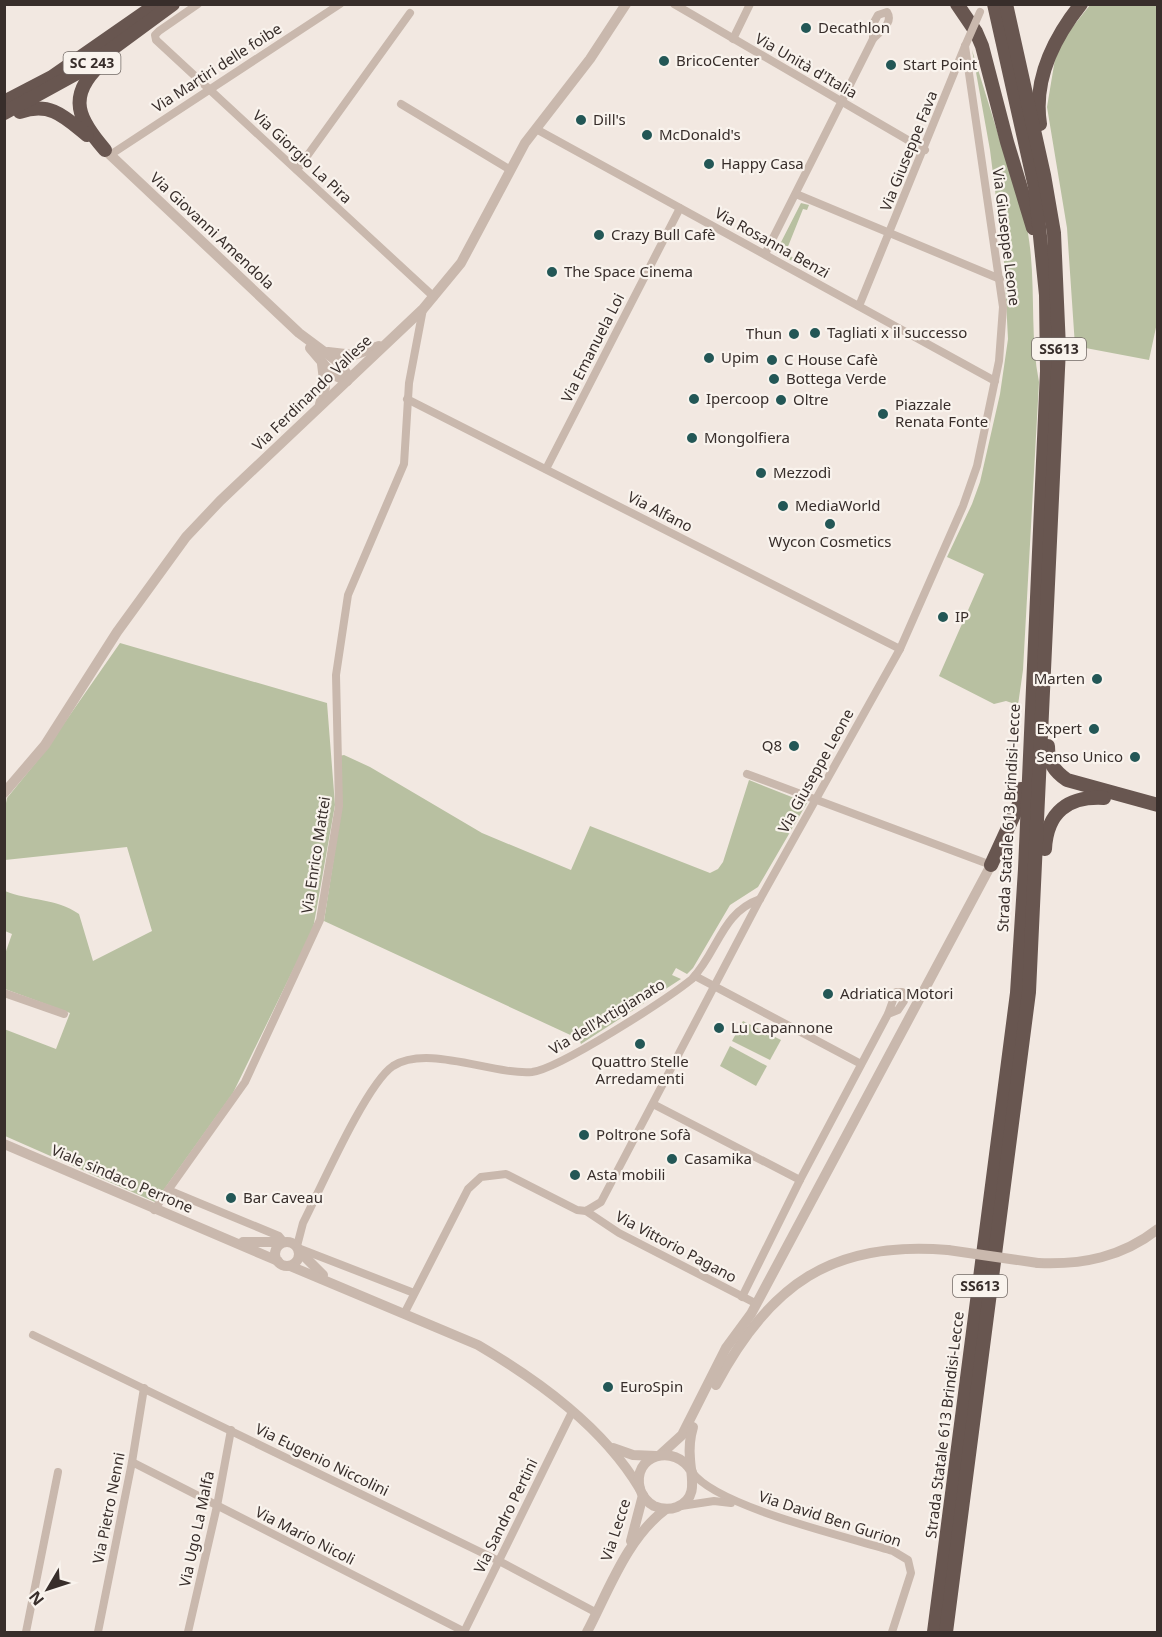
<svg xmlns="http://www.w3.org/2000/svg" width="1162" height="1637" viewBox="0 0 1162 1637" font-family="'Noto Sans',sans-serif">
	<style>
		.green { fill: #b8c0a1 }
		.lines { fill: none; stroke-linecap: round; stroke-linejoin: round }
		.minor { stroke: #c9b8ad; stroke-width: 8 }
		.tertiary { stroke: #c9b8ad; stroke-width: 10 }
		.trunk { stroke: #685650; stroke-width: 14 }
		.minor-bridge { stroke: #c9b8ad; stroke-width: 8 }
		.tertiary-bridge { stroke: #c9b8ad; stroke-width: 10 }
		.poi-dot { fill: #235756; stroke: #f9f3ed; stroke-width: 2 }
		.labels { text-anchor: middle; stroke-width: 4.5; stroke-linejoin: round; paint-order: stroke }
		.shield { fill: #f9f3ed; stroke: #726965; stroke-width: 1.5 }
		.shield-label { font-size: 14px; font-weight: bold; fill: #382e2b }
		.poi-label { font-size: 15px; fill: #382e2b; stroke: #f9f3ed; text-anchor: start }
		.street-label { font-size: 15px; fill: #382e2b; stroke: #f9f3ed }
	</style>
	<rect width="100%" height="100%" fill="#f2e8e1"/>
	<g class="green">
		<path d="M1090,5H1157L1158,318L1149,360L1075,346L1067,228L1047,107L1055,59L1067,34Z"/>
		<path d="M972,50L1027,228C1037,279 1029,332 1039,382L1023,670L1018,705L1006,701L994,704L939,676L984,574L947,557L972,504L980,482L1000,394L1008,339L1004,262L990,150Z"/>
		<path d="M801,203L809,205L807,210L803,209L785,254L803,262L801,266L776,252Z"/>
		<path d="M120,643L327,703L335,805L313,929L233,1093L155,1202L5,1136L4,1029L56,1049L70,1013L5,989V954L12,934L5,931V891C29,901 56,898 79,914L93,961L152,931L127,847L5,860L4,813L7,798L42,755Z"/>
		<path d="M344,755L370,767L482,833L571,870L590,826L710,873L718,869L723,862L749,780L807,803L758,887L730,905L693,968L687,974L676,968L672,975L681,979L581,1044L579,1039L324,921L342,805L339,756Z"/>
		<path d="M743,1021L781,1040L770,1060L732,1041Z"/>
		<path d="M730,1046L767,1066L756,1086L720,1066Z"/>
	</g>
	<g class="lines">
		<g class="minor">
			<path d="M198,4L159,31L155,35L156,40L434,297"/>
			<path d="M674,4L925,150"/>
			<path d="M733,39L750,4"/>
			<path d="M401,104L509,169"/>
			<path d="M536,129L995,381"/>
			<path d="M110,155L340,4"/>
			<path d="M297,170L410,13"/>
			<path d="M796,194L1000,279"/>
			<path d="M765,254L873,39C880,31 894,23 887,12L878,15L873,24V39"/>
			<path d="M859,306L965,46"/>
			<path d="M407,399L900,649"/>
			<path d="M546,469L680,208"/>
			<path d="M747,774L991,865"/>
			<path d="M695,976L861,1064"/>
			<path d="M4,993L64,1014"/>
			<path d="M653,1104L800,1180"/>
			<path d="M168,1190L279,1236L284,1242"/>
			<path d="M154,1210L245,1082L320,920L339,806L336,675L348,595L404,464L409,383L423,309"/>
			<path d="M586,1211L619,1233L757,1304"/>
			<path d="M297,1246L303,1223C320,1190 366,1084 393,1066C428,1044 492,1075 532,1072C559,1069 667,999 692,979C719,950 721,913 760,899"/>
			<path d="M298,1248L414,1293"/>
			<path d="M742,1297L800,1180L888,1014L896,992H902L904,1001L898,1010L888,1014"/>
			<path d="M404,1314L468,1189L481,1177L506,1174L577,1210L586,1211L601,1202L760,899L900,649L963,506L977,466L999,361L1003,307L965,46"/>
			<path d="M33,1335L499,1561L597,1613"/>
			<path d="M132,1462L465,1632"/>
			<path d="M692,1472C717,1507 848,1537 893,1551L908,1560L911,1573L892,1632"/>
			<path d="M681,1506L714,1501L731,1503"/>
			<path d="M26,1632L58,1472"/>
			<path d="M98,1632L132,1462L144,1388"/>
			<path d="M188,1632L217,1506L231,1430"/>
			<path d="M464,1632L572,1412"/>
		</g>
		<g class="tertiary">
			<path d="M105,150L299,333L338,362L347,374V381"/>
			<path d="M310,348L333,375L347,381"/>
			<path d="M328,352L354,355L379,346"/>
			<path d="M320,404L325,388L322,364"/>
			<path d="M4,793L45,745L117,632L186,537L220,501L423,309L461,263L525,143L590,59L626,4"/>
			<path d="M4,1144L278,1261"/>
			<circle cx="287" cy="1254" r="12"/>
			<path d="M243,1242H282"/>
			<path d="M299,1251L323,1275"/>
			<path d="M1038,1263C1083,1265 1122,1257 1158,1229"/>
			<path d="M290,1266L478,1345C539,1381 603,1427 640,1489"/>
			<path d="M716,1385C769,1285 832,1240 948,1250"/>
			<path d="M613,1448L633,1455L656,1456"/>
			<path d="M660,1455L682,1435L726,1348L751,1314L991,865"/>
			<path d="M692,1472C675,1442 631,1455 640,1489C642,1496 648,1503 654,1506C661,1509 669,1510 677,1507C699,1498 691,1477 690,1459C689,1448 690,1437 693,1427"/>
			<path d="M631,1541L643,1495"/>
			<path d="M587,1632C609,1590 627,1538 666,1509"/>
		</g>
		<g class="trunk">
			<path d="M957,4L976,32L982,46L1007,142L1033,228"/>
			<path d="M100,65C66,97 79,120 105,150"/>
			<path d="M4,102L52,77L157,4"/>
			<path d="M20,112C50,101 65,117 87,135"/>
			<path d="M4,113L86,68L173,4"/>
			<path d="M1040,124C1033,79 1054,38 1081,4"/>
			<path d="M1048,746C1048,762 1054,771 1067,780L1158,805"/>
			<path d="M1045,849C1047,812 1068,796 1104,798"/>
			<path d="M991,865L1019,804L1021,789"/>
			<path d="M934,1632L1017,993L1025,869L1047,371L1046,295L1035,187L994,4"/>
			<path d="M946,1632L1029,992L1059,348L1054,233L1044,175L1006,4"/>
		</g>
		<path class="minor-bridge" d="M965,46L980,12"/>
		<path class="tertiary-bridge" d="M948,1250L1038,1263"/>
	</g>
	<g class="poi-dot">
		<circle cx="806" cy="28" r="6"/>
		<circle cx="664" cy="61" r="6"/>
		<circle cx="891" cy="65" r="6"/>
		<circle cx="581" cy="120" r="6"/>
		<circle cx="647" cy="135" r="6"/>
		<circle cx="709" cy="164" r="6"/>
		<circle cx="599" cy="235" r="6"/>
		<circle cx="552" cy="272" r="6"/>
		<circle cx="815" cy="333" r="6"/>
		<circle cx="794" cy="334" r="6"/>
		<circle cx="709" cy="358" r="6"/>
		<circle cx="772" cy="360" r="6"/>
		<circle cx="774" cy="379" r="6"/>
		<circle cx="694" cy="399" r="6"/>
		<circle cx="781" cy="400" r="6"/>
		<circle cx="883" cy="414" r="6"/>
		<circle cx="692" cy="438" r="6"/>
		<circle cx="761" cy="473" r="6"/>
		<circle cx="783" cy="506" r="6"/>
		<circle cx="830" cy="524" r="6"/>
		<circle cx="943" cy="617" r="6"/>
		<circle cx="1097" cy="679" r="6"/>
		<circle cx="1094" cy="729" r="6"/>
		<circle cx="794" cy="746" r="6"/>
		<circle cx="1135" cy="757" r="6"/>
		<circle cx="828" cy="994" r="6"/>
		<circle cx="719" cy="1028" r="6"/>
		<circle cx="640" cy="1044" r="6"/>
		<circle cx="584" cy="1135" r="6"/>
		<circle cx="672" cy="1159" r="6"/>
		<circle cx="575" cy="1175" r="6"/>
		<circle cx="231" cy="1198" r="6"/>
		<circle cx="608" cy="1387" r="6"/>
	</g>
	<g class="labels">
		<g class="shield">
			<rect x="63.5" y="52" width="57" height="22" rx="4.5"/>
			<rect x="1032" y="338" width="54" height="22" rx="4.5"/>
			<rect x="953" y="1275" width="54" height="22" rx="4.5"/>
		</g>
		<g class="shield-label">
			<text x="92" y="68">SC 243</text>
			<text x="1059" y="354">SS613</text>
			<text x="980" y="1291">SS613</text>
		</g>
		<g class="poi-label">
			<text x="818" y="33">Decathlon</text>
			<text x="676" y="66">BricoCenter</text>
			<text x="903" y="70">Start Point</text>
			<text x="593" y="125">Dill's</text>
			<text x="659" y="140">McDonald's</text>
			<text x="721" y="169">Happy Casa</text>
			<text x="611" y="240">Crazy Bull Cafè</text>
			<text x="564" y="277">The Space Cinema</text>
			<text x="827" y="338">Tagliati x il successo</text>
			<text x="782" y="339" text-anchor="end">Thun</text>
			<text x="721" y="363">Upim</text>
			<text x="784" y="365">C House Cafè</text>
			<text x="786" y="384">Bottega Verde</text>
			<text x="706" y="404">Ipercoop</text>
			<text x="793" y="405">Oltre</text>
			<text x="895" y="410">Piazzale<tspan x="895" dy="17">Renata Fonte</tspan></text>
			<text x="704" y="443">Mongolfiera</text>
			<text x="773" y="478">Mezzodì</text>
			<text x="795" y="511">MediaWorld</text>
			<text x="830" y="547" text-anchor="middle">Wycon Cosmetics</text>
			<text x="955" y="622">IP</text>
			<text x="1085" y="684" text-anchor="end">Marten</text>
			<text x="1082" y="734" text-anchor="end">Expert</text>
			<text x="782" y="751" text-anchor="end">Q8</text>
			<text x="1123" y="762" text-anchor="end">Senso Unico</text>
			<text x="840" y="999">Adriatica Motori</text>
			<text x="731" y="1033">Lu Capannone</text>
			<text x="640" y="1067" text-anchor="middle">Quattro Stelle<tspan x="640" dy="17">Arredamenti</tspan></text>
			<text x="596" y="1140">Poltrone Sofà</text>
			<text x="684" y="1164">Casamika</text>
			<text x="587" y="1180">Asta mobili</text>
			<text x="243" y="1203">Bar Caveau</text>
			<text x="620" y="1392">EuroSpin</text>
		</g>
		<g class="street-label">
			<text transform="translate(806 66) rotate(30)" y="5">Via Unità d'Italia</text>
			<text transform="translate(217 68) rotate(-33)" y="5">Via Martiri delle foibe</text>
			<text transform="translate(909 151) rotate(-68)" y="5">Via Giuseppe Fava</text>
			<text transform="translate(302 157) rotate(43)" y="5">Via Giorgio La Pira</text>
			<text transform="translate(212 231) rotate(43)" y="5">Via Giovanni Amendola</text>
			<text transform="translate(1006 237) rotate(83)" y="5">Via Giuseppe Leone</text>
			<text transform="translate(772 243) rotate(29)" y="5">Via Rosanna Benzi</text>
			<text transform="translate(593 348) rotate(-63)" y="5">Via Emanuela Loi</text>
			<text transform="translate(312 393) rotate(-44)" y="5">Via Ferdinando Vallese</text>
			<text transform="translate(660 512) rotate(27)" y="5">Via Alfano</text>
			<text transform="translate(816 771) rotate(-61)" y="5">Via Giuseppe Leone</text>
			<text transform="translate(1009 818) rotate(-87)" y="5">Strada Statale 613 Brindisi-Lecce</text>
			<text transform="translate(316 855) rotate(-81)" y="5">Via Enrico Mattei</text>
			<text transform="translate(607 1017) rotate(-31)" y="5">Via dell'Artigianato</text>
			<text transform="translate(122 1179) rotate(23)" y="5">Viale sindaco Perrone</text>
			<text transform="translate(676 1247) rotate(28)" y="5">Via Vittorio Pagano</text>
			<text transform="translate(945 1425) rotate(-83)" y="5">Strada Statale 613 Brindisi-Lecce</text>
			<text transform="translate(322 1460) rotate(26)" y="5">Via Eugenio Niccolini</text>
			<text transform="translate(109 1508) rotate(-79)" y="5">Via Pietro Nenni</text>
			<text transform="translate(506 1516) rotate(-64)" y="5">Via Sandro Pertini</text>
			<text transform="translate(830 1519) rotate(18)" y="5">Via David Ben Gurion</text>
			<text transform="translate(197 1529) rotate(-78)" y="5">Via Ugo La Malfa</text>
			<text transform="translate(616 1530) rotate(-72)" y="5">Via Lecce</text>
			<text transform="translate(305 1536) rotate(27)" y="5">Via Mario Nicoli</text>
		</g>
	</g>
	<rect width="1162" height="1637" fill="none" stroke="#382e2b" stroke-width="12"/>
	<g transform="translate(48 1589) rotate(231)" stroke="#f9f3ed" stroke-width="4.5" paint-order="stroke">
	<path d="M0-4.5L10 22L0 15L-10 22Z" fill="#382e2b"/>
	<text y="-9" font-size="16" font-weight="bold" text-anchor="middle" fill="#382e2b">N</text>
	</g>
</svg>
